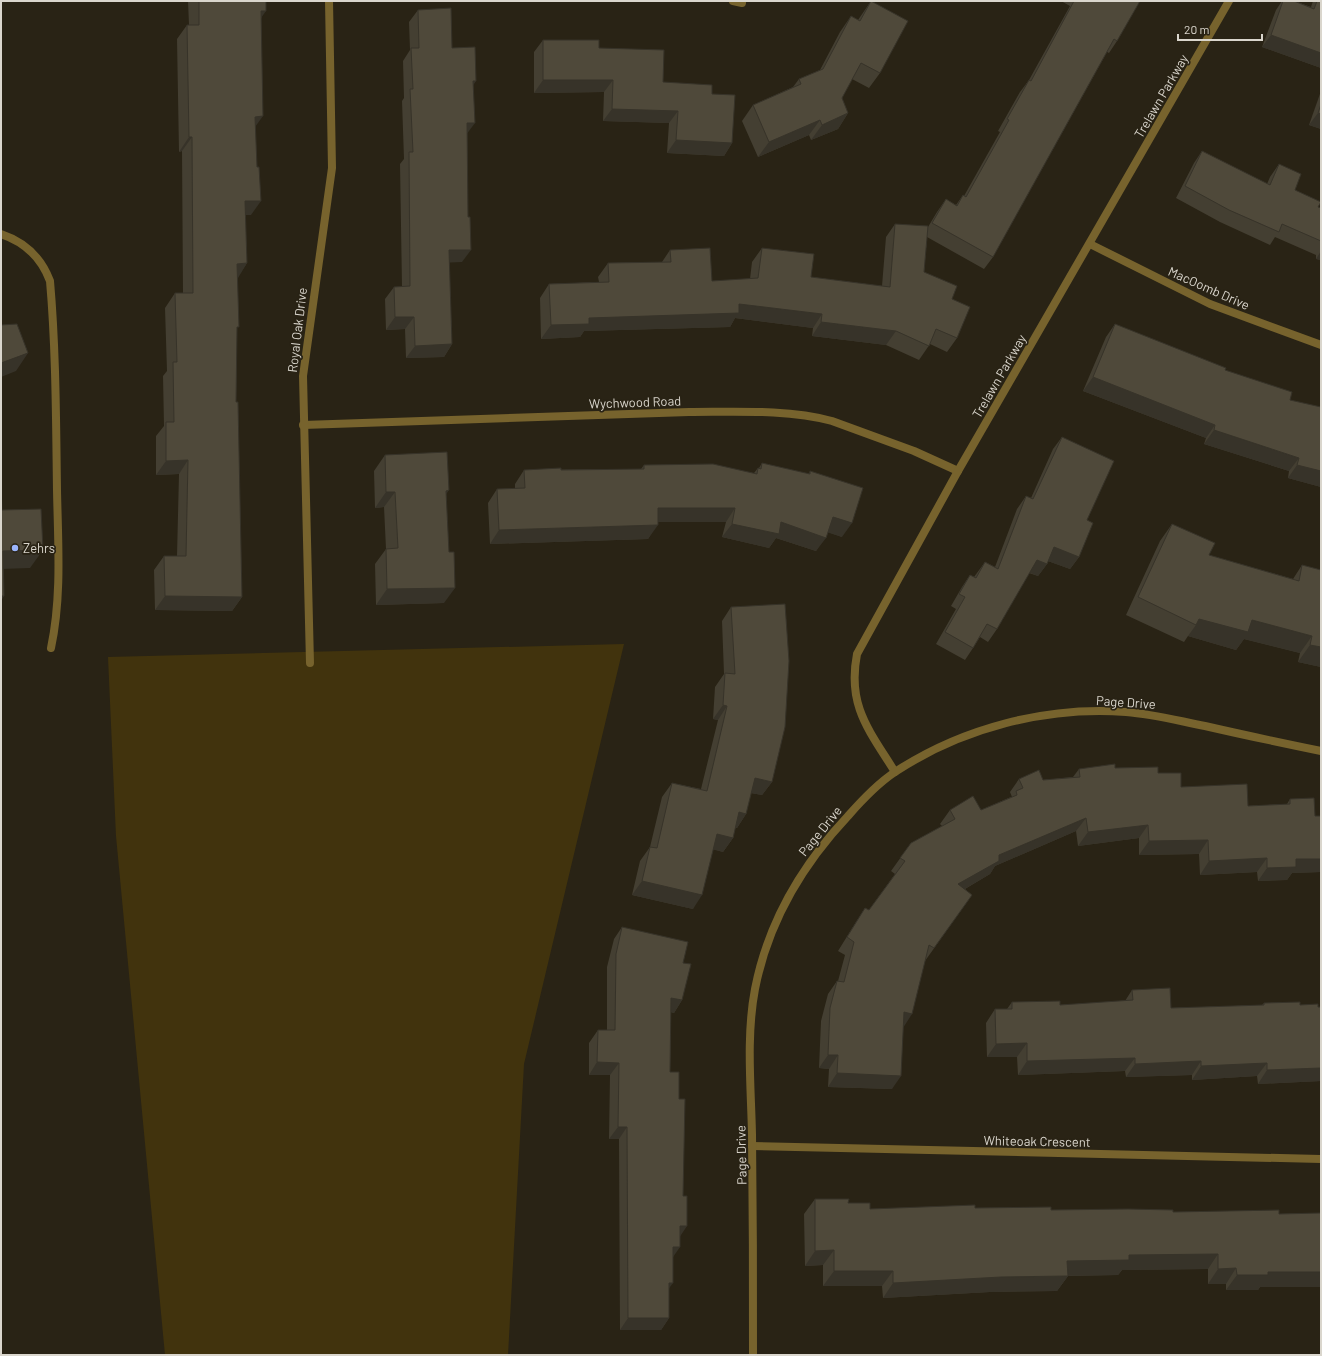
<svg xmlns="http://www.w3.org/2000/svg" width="1322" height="1356" viewBox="0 0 1322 1356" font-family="Barlow,sans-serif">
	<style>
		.green { fill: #41330d }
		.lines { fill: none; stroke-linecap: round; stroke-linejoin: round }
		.lane { stroke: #77632d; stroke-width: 8 }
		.street { stroke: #77632d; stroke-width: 8 }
		.wall { fill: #443f32 }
		.shaded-wall { fill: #373329 }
		.building { fill: #4f493a; stroke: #373329 }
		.poi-dot { fill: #9bb5fd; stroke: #292315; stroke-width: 1.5 }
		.labels { text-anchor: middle; stroke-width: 3.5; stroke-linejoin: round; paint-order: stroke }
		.street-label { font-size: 13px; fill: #dad6cd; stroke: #292315 }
		.poi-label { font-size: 13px; fill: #dad6cd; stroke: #292315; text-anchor: start }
	</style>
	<rect width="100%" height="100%" fill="#292315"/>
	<path class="green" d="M624,644L524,1064L508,1355H165L116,836L108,657Z"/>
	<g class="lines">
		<path class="lane" d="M1,234C25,242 41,257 50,281C56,350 56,421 57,490C58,543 62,596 51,648"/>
		<g class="street">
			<path d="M733,1L742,3"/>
			<path d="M1090,244L1210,304L1321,345"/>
			<path d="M303,425L689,412C735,412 788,409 832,421L914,451L958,471"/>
			<path d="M310,663L303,376L332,168L329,1"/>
			<path d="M895,772C869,730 847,706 857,654L958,471L1229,1"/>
			<path d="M752,1146L1321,1159"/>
			<path d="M753,1355C753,1281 753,1208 752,1134C751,1087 746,1036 755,989C768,922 802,865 848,816C862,800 877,784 895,772C962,728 1046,706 1126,712C1153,714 1179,721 1205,726C1244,735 1282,743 1321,751"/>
		</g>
	</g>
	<g class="wall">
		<path d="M188,1H266L261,19L251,215H245L247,263L237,278L236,402L242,597L232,611L155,610L154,570L164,556H177L179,474L156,475V436L164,426L163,376L167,371L165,308L175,293H183L182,151L179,152L177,39L187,25H189Z"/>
		<path d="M871,1L880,73L869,88L852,79L842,98L848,113L838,129L811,140L809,135L758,157L742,121L753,105L793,87L799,79L820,70L840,32L851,16L858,20Z"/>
		<path d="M1061,1H1140L1117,41L1109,53L1107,52L993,257L984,269L927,237L924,272L952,299L957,338L947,352L930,344L919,360L886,345L812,336L813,328L735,318L730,327L584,331L580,337L541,339L540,298L549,284L599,282L598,277L608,263L662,262L670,250L712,281L750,279L752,262L762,248L811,277L882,286L886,237L895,224L928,227L937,212L946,199L956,205L963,195L964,196L1000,132L998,131L1020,92L1029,80L1070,6Z"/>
		<path d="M1282,1H1294L1311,7L1313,1H1321V68L1262,47L1276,10Z"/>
		<path d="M418,10L452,48L473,85L467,134L462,262H449L452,344L444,357L406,358L405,329L386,330L385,299L394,287H402L400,164L404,159L402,101L404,98L403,61L410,50L409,22Z"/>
		<path d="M543,40L599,48L663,82L712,94L732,143L724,156L667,153L669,123L603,121L604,92L534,93V52Z"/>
		<path d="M1321,91V129L1309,125Z"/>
		<path d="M1202,151L1267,184L1270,177L1279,164L1295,190L1318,207L1321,208V260L1316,259V255L1275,237L1270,245L1220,222L1176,198L1194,163Z"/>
		<path d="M1115,324L1225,370L1290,400L1321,487L1288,478L1289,471L1204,444L1206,438L1083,391L1106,337Z"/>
		<path d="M1062,437L1087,520L1079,557L1070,569L1048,561L1047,564L1038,576L1029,573L997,629L988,642L980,637L973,648L965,660L936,644L956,609L951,606L962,587L970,575L974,577L985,562L995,567L1017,509L1026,496L1031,498L1053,449Z"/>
		<path d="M385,455L446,495L444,603L376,605L375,564L386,549L384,507L375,508L374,471Z"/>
		<path d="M762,463L809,474L810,471L842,537L828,532L816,551L776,538L769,548L722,537L726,522H658L648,539L490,544L488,503L497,489H515V484L524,470L641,469L644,465L754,473L758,468H759Z"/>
		<path d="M1172,524L1209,555L1293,579L1302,565L1321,570V667L1298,662L1300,653L1244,639L1236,650L1188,636L1184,642L1126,615L1160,541Z"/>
		<path d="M731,607L772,782L762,795L751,793L746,814L737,828H735L733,838L723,852L713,849L693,909L632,895L640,861L650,847L662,797L672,783L701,789L718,720L713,719L715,687L724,674L722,621Z"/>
		<path d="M1115,768L1158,773L1181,787L1248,806L1287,804L1290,799L1315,816H1321V872L1292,873L1287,880L1258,881L1257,872L1200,875L1199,854L1139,855V838L1078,846L1076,831L995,866L990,874L965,889L972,895L925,961L903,1027L892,1089L828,1087L829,1069L819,1068L821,1021L828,994L837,981H838L845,955L838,951L856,922L865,908L869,910L895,874L891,871L911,843L942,826L940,824L950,810H981L1011,797H1012L1010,792L1019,779L1043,780L1073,777L1079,769Z"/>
		<path d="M622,927L683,963L682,1000L674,1013L671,1012L670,1072L680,1237L673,1257L669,1289V1318L661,1330H620L619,1139H609L610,1075H589V1043L598,1030H607V967L614,939Z"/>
		<path d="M1132,990L1171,1008L1262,1005L1264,1003L1321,1007V1081L1258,1084L1257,1076L1192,1080V1075L1126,1077L1125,1071L1018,1075L1017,1057H987L986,1023L995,1009H1007L1012,1002L1060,1005L1125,1001Z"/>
		<path d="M815,1199L848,1203L870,1209L975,1208L1051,1210L1279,1214L1321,1213V1287H1260L1258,1290H1226V1284H1208V1269L1122,1270L1118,1275L1068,1276L1057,1291L990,1292L883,1298L882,1286H823V1265L805,1266L804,1214Z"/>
	</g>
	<g class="shaded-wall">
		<path d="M261,11H266L256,25Z"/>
		<path d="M1271,35L1321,53V68L1262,47Z"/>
		<path d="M543,80H613L604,92L534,93Z"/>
		<path d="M473,81H476L468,93Z"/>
		<path d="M612,109L678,111L669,123L603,121Z"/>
		<path d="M848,113L838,129L811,140L822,125Z"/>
		<path d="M1318,113L1321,114V129L1309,125Z"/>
		<path d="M263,116L253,130L255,117Z"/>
		<path d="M820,120L809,135L758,157L769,142Z"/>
		<path d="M467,123H475L466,135Z"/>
		<path d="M189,137H192L182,151L179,152Z"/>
		<path d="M676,140L732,143L724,156L667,153Z"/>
		<path d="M245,201H261L251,215H235Z"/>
		<path d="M449,250H471L462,262L440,263Z"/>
		<path d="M1321,251V260L1316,259Z"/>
		<path d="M247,263L238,278H227L237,264Z"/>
		<path d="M739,304L822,314L813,328L735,318L730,327L584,331L580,337L541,339L551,325L589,318Z"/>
		<path d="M395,317H414L405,329L386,330Z"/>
		<path d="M821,322L896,331L886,345L812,336Z"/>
		<path d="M452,344L444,357L406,358L415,346Z"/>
		<path d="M28,353L16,371L1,377V363Z"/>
		<path d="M1093,377L1215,425L1206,438L1083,391Z"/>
		<path d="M1214,430L1299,458L1289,471L1204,444Z"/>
		<path d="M188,460L179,474L156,475L166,461Z"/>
		<path d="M1297,465L1321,471V487L1288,478Z"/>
		<path d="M449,490L438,506L446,491Z"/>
		<path d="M386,492H395L384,507L375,508Z"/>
		<path d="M658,508H735L726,522H648Z"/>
		<path d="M833,517L852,523L842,537L823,531Z"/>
		<path d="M781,522L826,538L816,551L776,538L769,548L722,537L732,524Z"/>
		<path d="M658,525L648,539L490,544L499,530Z"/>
		<path d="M1054,547L1079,557L1070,569L1045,560Z"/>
		<path d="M43,550L30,568L1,569L3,551Z"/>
		<path d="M1037,560L1047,564L1038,576L1028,572Z"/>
		<path d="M455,588L444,603L376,605L387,589Z"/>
		<path d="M1,596H4L1,601Z"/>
		<path d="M165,596L242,597L232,611L155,610Z"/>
		<path d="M1199,619L1252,620L1312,636L1300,653L1244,639L1236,650L1188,636L1196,625Z"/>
		<path d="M1310,645L1321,647V667L1298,662Z"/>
		<path d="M723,705L727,706L718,720L713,719Z"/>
		<path d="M755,778L772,782L762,795L745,792Z"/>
		<path d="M739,812L746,814L737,828L729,826Z"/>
		<path d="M1086,818L1076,831L995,866L990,874L949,898L958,884L999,855Z"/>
		<path d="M1148,825L1139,838L1078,846L1088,832Z"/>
		<path d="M717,834L733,838L723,852L707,848Z"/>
		<path d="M1208,840L1199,854L1139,855L1149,841Z"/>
		<path d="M1267,858L1257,872L1200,875L1209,861Z"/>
		<path d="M1296,859H1321V872L1292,873L1287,880L1258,881L1267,868Z"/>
		<path d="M642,881L702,895L693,909L632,895Z"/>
		<path d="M671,998L682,1000L674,1013L662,1010Z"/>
		<path d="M904,1012L912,1014L903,1028Z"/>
		<path d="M1027,1043L1017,1057H987L996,1044Z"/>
		<path d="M828,1055H838L829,1069L819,1068Z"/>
		<path d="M1135,1058L1125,1071L1018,1075L1027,1061Z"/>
		<path d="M1201,1061L1192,1075L1126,1077L1135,1064Z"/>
		<path d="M597,1062L619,1063L610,1075H589Z"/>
		<path d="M1267,1063L1257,1076L1192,1080L1201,1066Z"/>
		<path d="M1321,1068V1081L1258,1084L1267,1070Z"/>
		<path d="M837,1073L901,1076L892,1089L828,1087Z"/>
		<path d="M618,1127H627L619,1139H609Z"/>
		<path d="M680,1226H687L679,1238Z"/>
		<path d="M673,1247H680L671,1260Z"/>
		<path d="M834,1250L823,1265L805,1266L815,1251Z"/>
		<path d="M1218,1254L1208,1269L1122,1270L1118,1275L1057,1276L1067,1261L1129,1255Z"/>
		<path d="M1236,1268L1226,1284H1208L1218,1269Z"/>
		<path d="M834,1271H893L882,1286H823Z"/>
		<path d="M1268,1272H1321V1287H1260L1258,1290H1226L1237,1275Z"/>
		<path d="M1068,1276L1057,1291L990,1292L883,1298L893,1283L1001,1277Z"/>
		<path d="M669,1283H673L664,1295Z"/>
		<path d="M628,1318H669L661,1330H620Z"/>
	</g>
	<g class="building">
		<path d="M199,1H266V11H261L263,116L255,117L257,167H259L261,201H245L247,263L237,264L239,327H237L236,402H238L242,597L165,596L164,556H186L188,460L166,461V422H174L173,362H177L175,293H193L192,137H189L187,25H199Z"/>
		<path d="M871,1L908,21L880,73L861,63L842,98L848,113L822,125L820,120L769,142L753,105L801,84L799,79L823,69L851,16L860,21Z"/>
		<path d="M1074,1H1140L1117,41L1114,39L993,257L932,223L946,199L957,206L963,195L966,197L1009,120L1007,119L1029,80L1031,81Z"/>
		<path d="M1283,1H1294L1314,9L1317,1H1321V53L1271,35Z"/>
		<path d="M451,8L452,48L475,47L476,81H473L475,123H467L468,217H470L471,250H449L452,344L415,346L414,317H395L394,287L410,286L409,152H413L410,89H413L411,48H419L418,10Z"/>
		<path d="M543,40H599V48L664,50L663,82L712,85V94L735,95L732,143L676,140L678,111L612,109L613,80H543Z"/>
		<path d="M1321,104V114L1318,113Z"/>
		<path d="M1202,151L1270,185L1279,164L1301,174L1295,190L1321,202L1318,207L1321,208V241L1282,224L1279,232L1229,210L1185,186Z"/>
		<path d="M895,224L928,226L924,272L957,286L952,299L970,307L957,338L936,329L929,346L896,331L821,322L822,314L739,304V313L589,318V324L551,325L549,284L609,282L608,263L671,262L670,250L710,248L712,281L758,278L762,248L814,254L811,277L890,287Z"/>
		<path d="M17,324L28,353L1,363V325Z"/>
		<path d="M1115,324L1226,368L1225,370L1292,392L1290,400L1321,407V471L1297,465L1299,458L1214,430L1215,425L1093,377Z"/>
		<path d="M1062,437L1114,461L1087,520L1093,523L1079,557L1054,547L1047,564L1037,560L997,629L987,624L973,648L945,632L965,597L959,594L970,575L976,578L985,562L998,569L1026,496L1033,499Z"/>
		<path d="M447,452L449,490L446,491L449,552H454L455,588L387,589L386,549L398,548L395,492H386L385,455Z"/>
		<path d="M762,463L810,474V471L863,488L852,523L833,517L826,538L781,522L779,534L732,524L735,508H658V525L499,530L497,489L525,488L524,470L561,468V470L644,469V465L713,464L757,474L758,468L761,469Z"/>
		<path d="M1,485L2,510L41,509L43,550L3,551L4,596H1Z"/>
		<path d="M1172,524L1215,543L1209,555L1299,581L1302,565L1321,570V647L1310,645L1312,636L1252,620L1248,632L1199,619L1196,625L1138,597Z"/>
		<path d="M785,604L789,661L785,727L772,782L755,778L746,814L739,812L733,838L717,834L702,895L642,881L650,847L657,848L672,783L707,791L727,706L723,705L725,673L735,674L731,607Z"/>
		<path d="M1115,764V768L1158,767V773H1181V787L1247,784L1248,806L1290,804V799L1314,798L1315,816H1321V859H1296V867L1267,868V858L1209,861L1208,840L1149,841L1148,825L1088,832L1086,818L999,855V861L958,884L972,895L934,948L929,945L912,1014L904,1012L901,1076L837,1073L838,1055H828L830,1008L837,981L844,982L854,942L847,937L865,908L869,910L905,861L900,858L911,843L955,819L950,810L973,796L981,810L1017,795L1016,791L1023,788L1019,779L1039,770L1043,780L1080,777L1079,769Z"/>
		<path d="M622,927L688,942L683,963L691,964L682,1000L671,998L670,1072H679V1099H685L683,1196H687V1226H680V1247H673V1283H669V1318H628L627,1127H618L619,1063L597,1062L598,1030H615L616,954Z"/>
		<path d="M1170,988L1171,1008L1264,1005V1003L1300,1002V1005L1318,1004V1007H1321V1068L1267,1070V1063L1201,1066V1061L1135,1064V1058L1027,1061V1043L996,1044L995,1009H1012V1002L1060,1001V1005L1133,1000L1132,990Z"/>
		<path d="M815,1199H849L848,1203H870V1209L975,1205V1208L1051,1207V1210L1128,1209L1173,1210V1212L1279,1210V1214L1321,1213V1272H1268V1275H1237L1236,1268L1218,1269V1254L1129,1255V1260L1067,1261L1068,1276L1001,1277L893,1283V1271H834V1250L815,1251Z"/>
	</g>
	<circle class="poi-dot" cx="15" cy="548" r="4"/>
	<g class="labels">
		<g class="street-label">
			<text transform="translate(1161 96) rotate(-60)" y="5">Trelawn Parkway</text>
			<text transform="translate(1209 288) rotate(24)" y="5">MacOomb Drive</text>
			<text transform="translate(297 330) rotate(-83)" y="5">Royal Oak Drive</text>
			<text transform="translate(999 376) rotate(-60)" y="5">Trelawn Parkway</text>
			<text transform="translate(635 402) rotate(-2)" y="5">Wychwood Road</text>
			<text transform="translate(1126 702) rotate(4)" y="5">Page Drive</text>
			<text transform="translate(820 831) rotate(-51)" y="5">Page Drive</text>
			<text transform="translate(1037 1141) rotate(1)" y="5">Whiteoak Crescent</text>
			<text transform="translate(741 1155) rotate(-91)" y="5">Page Drive</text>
		</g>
		<g class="poi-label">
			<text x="23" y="553">Zehrs</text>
		</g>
	</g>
	<rect width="1322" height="1356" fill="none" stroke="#dad6cd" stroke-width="4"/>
	<path d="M1178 34v6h84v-6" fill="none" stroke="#dad6cd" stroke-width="2"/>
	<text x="1184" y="34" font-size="12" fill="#dad6cd" stroke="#292315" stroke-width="3" paint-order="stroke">20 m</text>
</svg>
